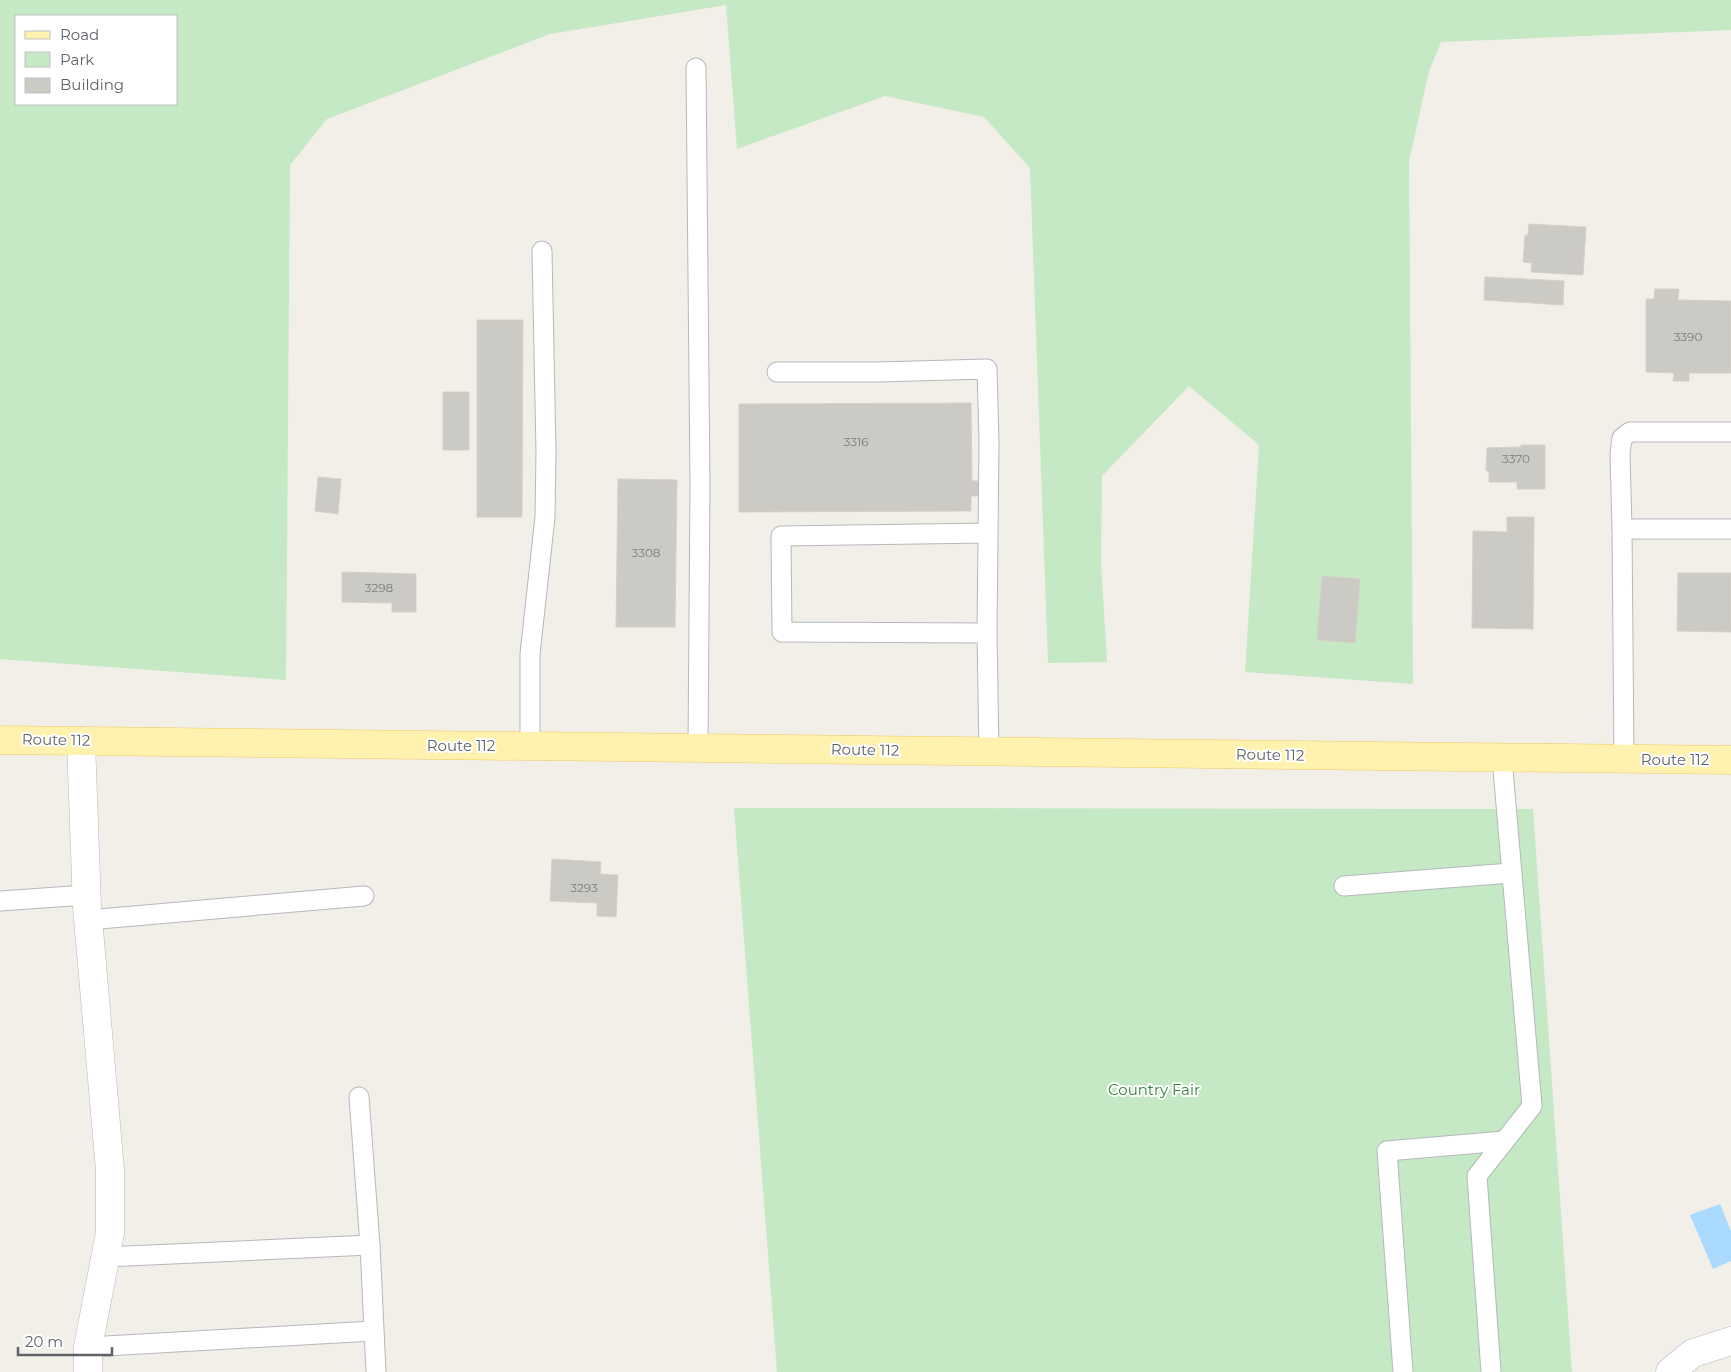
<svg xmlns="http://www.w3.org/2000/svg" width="1731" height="1372" viewBox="0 0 1731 1372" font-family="Montserrat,sans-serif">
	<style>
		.green { fill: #c5e8c5; fill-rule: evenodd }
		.water { fill: #aadaff }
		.building { fill: #cccac5; stroke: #d6d1c6 }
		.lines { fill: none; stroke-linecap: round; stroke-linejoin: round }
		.lane-casing { stroke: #b5b8bc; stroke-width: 21 }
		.street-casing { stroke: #b5b8bc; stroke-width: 29 }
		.primary-casing { stroke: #f2c960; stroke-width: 29 }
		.lane { stroke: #fff; stroke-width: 19 }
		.street { stroke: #fff; stroke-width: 28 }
		.primary { stroke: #fff2af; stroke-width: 28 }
		.labels { text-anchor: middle; stroke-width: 4; stroke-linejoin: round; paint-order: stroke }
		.number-label { font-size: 12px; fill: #7a7d7f }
		.street-label { font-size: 15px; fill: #5f6368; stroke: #fff }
		.park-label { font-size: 15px; fill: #348238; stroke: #fff }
	</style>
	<rect width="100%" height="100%" fill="#f1efe8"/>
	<g class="green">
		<path d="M0,0H1731V30L1441,42L1429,71L1409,161L1413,684L1245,672L1259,445L1189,386L1102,476L1101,562L1107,662L1048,663L1030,168L984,117L885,96L737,149L726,5L550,34L327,119L290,165L286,680L0,659ZM16,16H176V104H16Z"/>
		<path d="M734,808L1533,809L1572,1372H777Z"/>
	</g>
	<path class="water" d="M1720,1204L1731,1231V1261L1713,1269L1690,1215Z"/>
	<g class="building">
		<path d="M1529,224L1586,227L1583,275L1531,272L1532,263L1523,262L1525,235H1528Z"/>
		<path d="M1485,277L1564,281L1563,305L1484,300Z"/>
		<path d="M1655,289H1679L1678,300L1731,301V373H1689V381H1673L1674,373L1646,372V299H1654Z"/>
		<path d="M477,320H523L522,517H477Z"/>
		<rect x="443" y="392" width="26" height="58"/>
		<path d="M971,403L972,481H979L980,496H971V511L739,512V404Z"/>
		<path d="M1521,445H1545V489H1517V482H1489V471H1486L1487,448L1521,447Z"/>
		<path d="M318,477L341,479L338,514L315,511Z"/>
		<path d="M618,479L677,480L675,627H616Z"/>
		<path d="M1507,517H1534L1533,629L1472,628L1473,531L1507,532Z"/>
		<path d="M342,572L416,574V612H392V603L342,602Z"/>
		<path d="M1678,573H1731V632L1677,631Z"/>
		<path d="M1322,576L1360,579L1355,643L1317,640Z"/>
		<path d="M552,859L601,862L600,874L618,875L616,917L597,916V903L550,901Z"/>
	</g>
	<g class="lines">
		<g class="lane-casing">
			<g id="lane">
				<path d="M696,68L700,485L698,748"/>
				<path d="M777,372H879L987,369L989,442L987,633L989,751"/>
				<path d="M1622,529L1620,454L1622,438L1630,432H1731"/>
				<path d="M987,633L782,632L781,536L988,533"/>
				<path d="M530,746V654L545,517L546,452L542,251"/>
				<path d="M1624,759L1622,529H1731"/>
				<path d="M1344,886L1511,873"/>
				<path d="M0,901L86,895"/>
				<path d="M88,920L364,896"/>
				<path d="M359,1097L370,1245"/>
				<path d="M105,1257L370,1245L376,1372"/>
				<path d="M88,1347L373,1331"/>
				<path d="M1403,1372L1387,1151L1504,1141"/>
				<path d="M1491,1372L1477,1176L1532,1106L1502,758"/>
			</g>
		</g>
		<g class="street-casing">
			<g id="street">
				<path d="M81,741L87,907L110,1170V1233L88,1347V1372"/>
				<path d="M1670,1372L1693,1353L1731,1341"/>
			</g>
		</g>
		<g class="primary-casing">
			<path id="primary" d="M0,740L1731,760"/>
		</g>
		<use href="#lane" class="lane"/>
		<use href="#street" class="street"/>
		<use href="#primary" class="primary"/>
	</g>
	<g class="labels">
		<g class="number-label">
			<text x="1688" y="341">3390</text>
			<text x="856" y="446">3316</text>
			<text x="1516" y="463">3370</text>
			<text x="646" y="557">3308</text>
			<text x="379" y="592">3298</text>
			<text x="584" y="892">3293</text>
		</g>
		<g class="street-label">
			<text transform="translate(56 740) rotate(1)" y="5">Route 112</text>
			<text x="461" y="751">Route 112</text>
			<text transform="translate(865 750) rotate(1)" y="5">Route 112</text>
			<text transform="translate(1270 755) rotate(1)" y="5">Route 112</text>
			<text x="1675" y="765">Route 112</text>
		</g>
		<g class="park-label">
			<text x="1154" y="1095">Country Fair</text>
		</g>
	</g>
	<rect x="15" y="15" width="162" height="90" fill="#ffffff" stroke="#bfc1c3"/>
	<rect x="25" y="31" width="25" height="8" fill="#fff2af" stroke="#bfc1c3"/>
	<text x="60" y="40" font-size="15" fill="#5f6368">Road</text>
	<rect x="25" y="52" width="25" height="15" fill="#c5e8c5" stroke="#bfc1c3"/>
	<text x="60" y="65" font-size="15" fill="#5f6368">Park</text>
	<rect x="25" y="78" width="25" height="15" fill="#cccac5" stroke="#bfc1c3"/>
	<text x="60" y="90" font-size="15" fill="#5f6368">Building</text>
	<path d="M18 1347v8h94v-8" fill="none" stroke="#5f6368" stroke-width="2.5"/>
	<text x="25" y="1347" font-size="15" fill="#5f6368" stroke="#ffffff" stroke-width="4" paint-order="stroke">20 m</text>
</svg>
